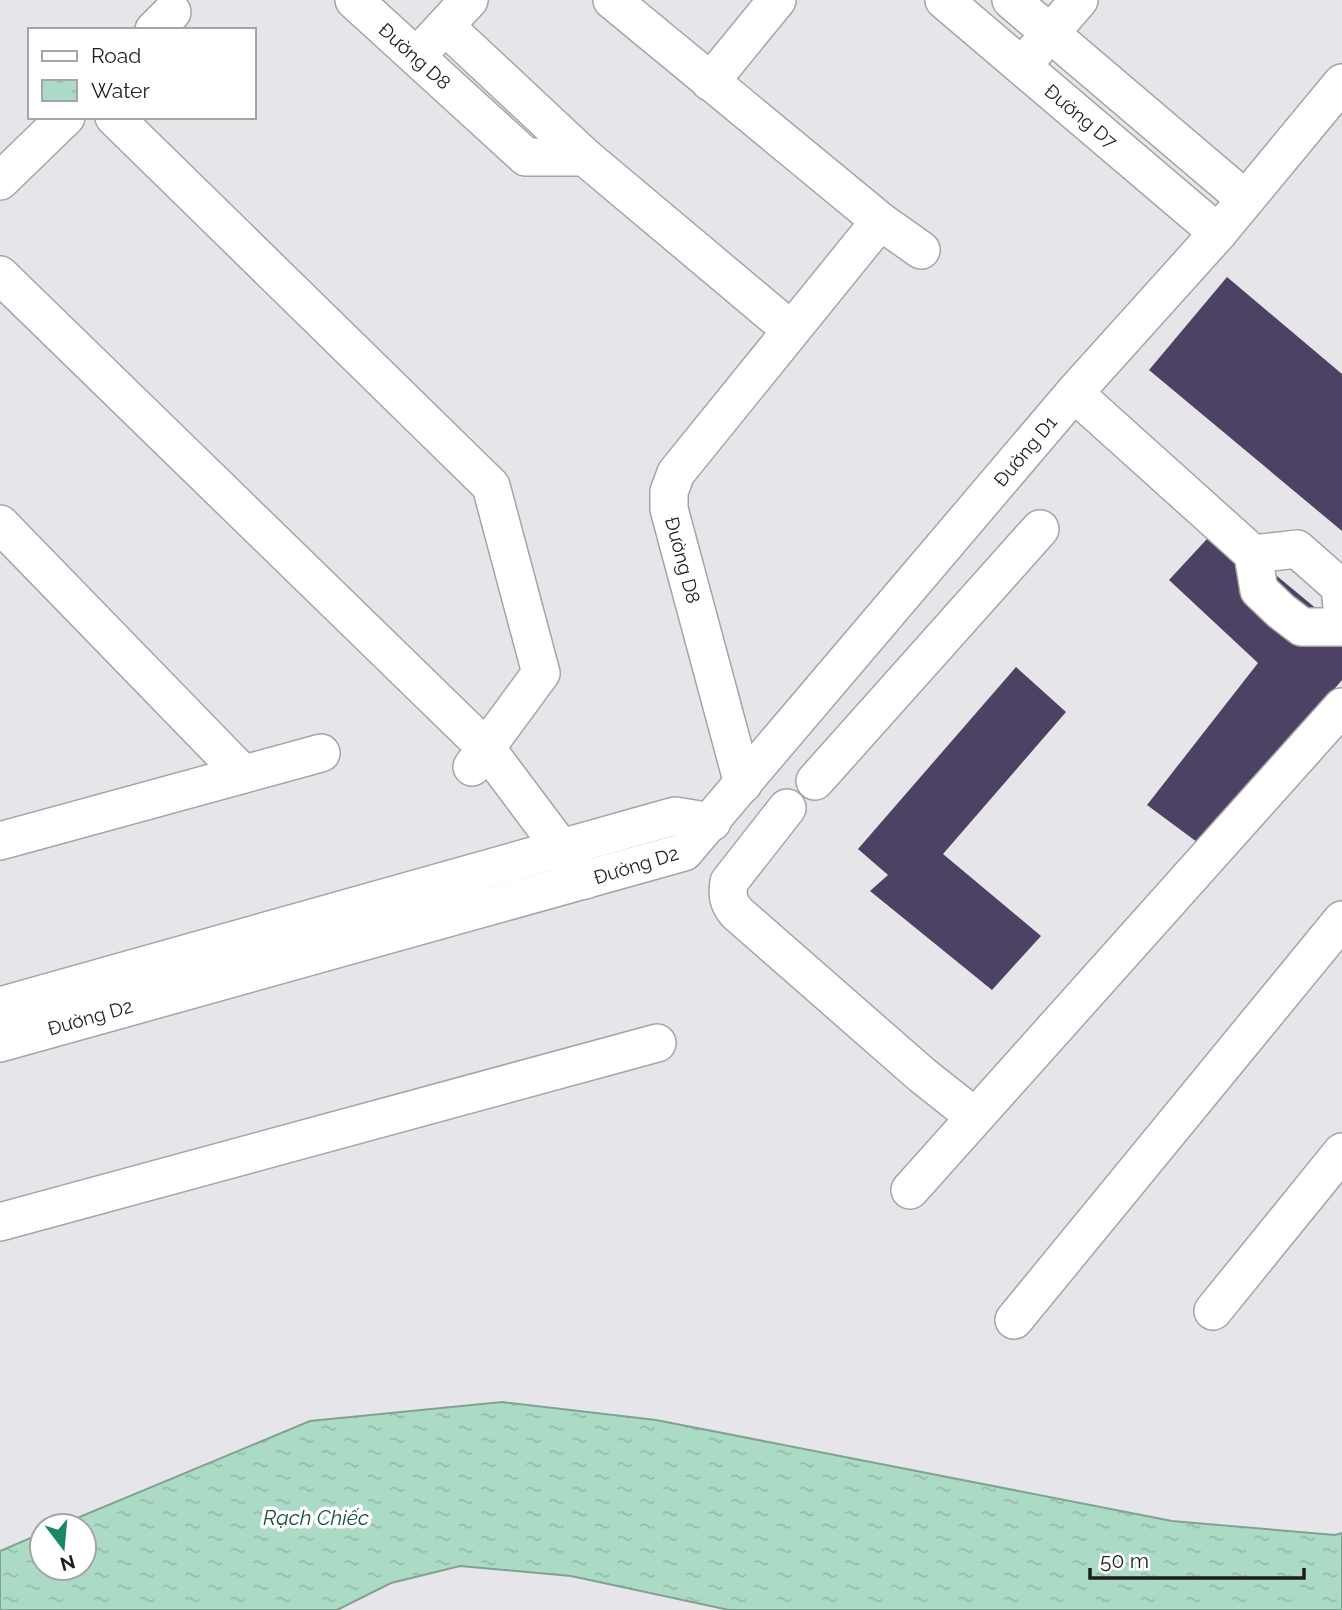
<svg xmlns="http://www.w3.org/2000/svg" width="1342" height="1610" viewBox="0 0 1342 1610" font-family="Raleway,sans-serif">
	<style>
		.water { fill: url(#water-ripples); stroke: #81a293; stroke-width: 2 }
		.building { fill: #4e4264 }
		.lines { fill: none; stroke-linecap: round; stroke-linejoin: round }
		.minor-casing { stroke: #a5a4a7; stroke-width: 40 }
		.minor { stroke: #fff; stroke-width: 37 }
		.labels { text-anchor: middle; stroke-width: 7; stroke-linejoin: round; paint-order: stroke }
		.street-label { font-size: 19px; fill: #1e1d1f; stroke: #fff }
		.water-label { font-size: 21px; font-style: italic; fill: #16513c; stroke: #fff }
	</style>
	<defs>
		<pattern id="water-ripples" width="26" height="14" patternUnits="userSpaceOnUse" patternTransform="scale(1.75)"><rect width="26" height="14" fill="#acdbc5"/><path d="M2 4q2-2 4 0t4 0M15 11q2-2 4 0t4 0" fill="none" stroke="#94bca9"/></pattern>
	</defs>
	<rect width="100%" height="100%" fill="#e6e5e9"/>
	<path class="water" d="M502,1402L656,1420L1172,1521L1335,1535L1342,1533V1610H729L571,1576L460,1566L391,1583L337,1610H0V1551L42,1533V1568H84V1526H58L310,1421Z"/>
	<g class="building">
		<path d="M1227,277L1342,374V531L1149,370Z"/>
		<path d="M1218,527L1342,630V680L1201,845L1147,805L1258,663L1169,580Z"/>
		<path d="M1016,667L1066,712L943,854L1041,936L992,990L870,891L888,875L858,849Z"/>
	</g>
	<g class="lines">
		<g class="minor-casing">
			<g id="minor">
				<path d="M354,0L526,157H585"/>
				<path d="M612,0L880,221L676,473L669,492V509L743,784"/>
				<path d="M944,0L1218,233"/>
				<path d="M1011,0L1245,199"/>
				<path d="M445,26L585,157L791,330"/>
				<path d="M154,30L172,12"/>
				<path d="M429,43L469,0"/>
				<path d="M1034,52L1079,0"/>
				<path d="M710,82L777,0"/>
				<path d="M114,117L491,486L541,673L472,767"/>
				<path d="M0,181L66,117"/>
				<path d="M880,221L921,250"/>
				<path d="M0,275L486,748L585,880"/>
				<path d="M1074,393L1253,554L1259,590L1281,611L1302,627H1342"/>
				<path d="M0,524L243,774"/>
				<path d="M1253,554L1297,549L1340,587L1342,607"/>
				<path d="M815,781L1040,529"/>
				<path d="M787,808L729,882C727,895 728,903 737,913L922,1075L975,1117"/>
				<path d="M0,841L321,753"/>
				<path d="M0,1006L675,816L712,822"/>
				<path d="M0,1043L684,852L1074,393L1218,233L1342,83"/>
				<path d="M910,1190L1342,707"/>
				<path d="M0,1222L657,1043"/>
				<path d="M1213,1311L1342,1152"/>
				<path d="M1014,1320L1342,920"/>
			</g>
		</g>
		<use href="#minor" class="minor"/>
	</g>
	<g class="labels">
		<g class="street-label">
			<text transform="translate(415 56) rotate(42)" y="7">Đường D8</text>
			<text transform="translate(1081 116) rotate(40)" y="7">Đường D7</text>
			<text transform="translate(1025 451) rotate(-50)" y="7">Đường D1</text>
			<text transform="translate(683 560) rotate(75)" y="7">Đường D8</text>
			<text transform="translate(636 865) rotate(-17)" y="7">Đường D2</text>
			<text transform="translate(90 1017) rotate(-16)" y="7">Đường D2</text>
		</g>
		<g class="water-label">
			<text x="316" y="1525">Rạch Chiếc</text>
		</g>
	</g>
	<rect x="28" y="28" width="228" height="91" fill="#ffffff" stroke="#a5a5a5" stroke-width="2"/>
	<rect x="42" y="51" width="35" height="10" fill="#ffffff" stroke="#a5a5a5" stroke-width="2"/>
	<text x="91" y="63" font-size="21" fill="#1e1d1f">Road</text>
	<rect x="42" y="80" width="35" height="21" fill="url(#water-ripples)" stroke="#a5a5a5" stroke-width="2"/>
	<text x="91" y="98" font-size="21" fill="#1e1d1f">Water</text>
	<g transform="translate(63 1547) rotate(164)"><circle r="33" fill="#ffffff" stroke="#a5a5a5" stroke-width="2"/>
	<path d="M0-5L12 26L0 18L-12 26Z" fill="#1c8663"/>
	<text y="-10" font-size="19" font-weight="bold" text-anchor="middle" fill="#1e1d1f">N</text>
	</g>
	<path d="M1090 1568v10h214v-10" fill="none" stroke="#1e1d1f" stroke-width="3.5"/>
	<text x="1100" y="1568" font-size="21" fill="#1e1d1f" stroke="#ffffff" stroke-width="5" paint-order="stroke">50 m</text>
</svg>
